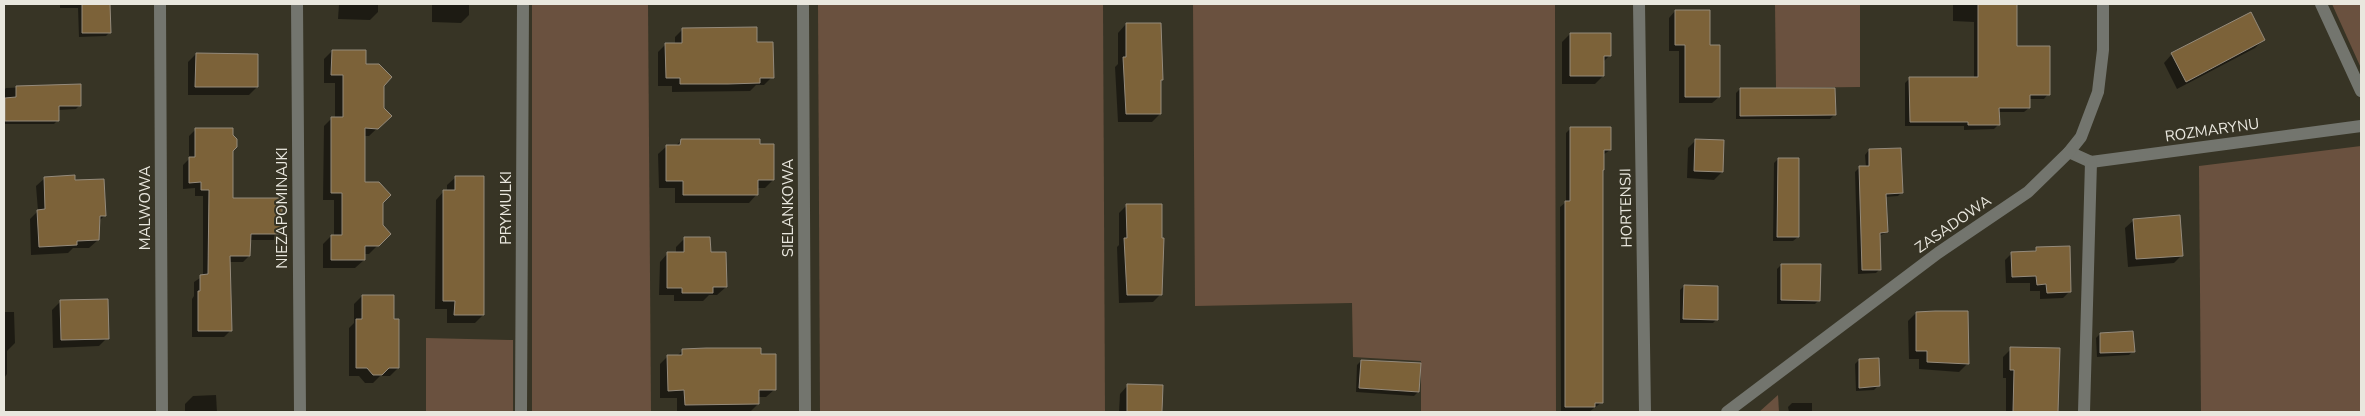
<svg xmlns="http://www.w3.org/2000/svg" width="2365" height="416" viewBox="0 0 2365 416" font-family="'Nunito Sans',sans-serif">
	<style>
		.green { fill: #6a513f }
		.shadow { fill: #0007 }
		.building { fill: #7c6239; stroke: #948a7b }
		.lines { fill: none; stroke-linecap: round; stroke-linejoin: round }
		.minor { stroke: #73756e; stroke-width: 12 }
		.labels { text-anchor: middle; stroke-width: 4; stroke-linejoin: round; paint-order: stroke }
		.street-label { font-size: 15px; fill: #e9e7de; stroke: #373425 }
	</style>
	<rect width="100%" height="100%" fill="#373425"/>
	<g class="green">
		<path d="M532,4H648L651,412H532Z"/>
		<path d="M818,4H1103L1105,412H820Z"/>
		<path d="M1193,4H1555L1556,412H1421V361L1353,357L1352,303L1195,306Z"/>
		<path d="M1775,4H1860V87L1776,88Z"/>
		<path d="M2332,4H2361V68Z"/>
		<path d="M2361,146V412H2201L2199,166Z"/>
		<path d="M426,338L513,340V412H426Z"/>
		<path d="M1778,395L1779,412H1759Z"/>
	</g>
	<g class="shadow">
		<path d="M60,4H109L110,32L106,36L79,37L78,8H60Z"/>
		<path d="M339,4H378V12L370,20L338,19Z"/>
		<path d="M432,4H469V15L461,23L432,22Z"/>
		<path d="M1953,4H2016V47L2048,94L2044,99H2029V108L2024,112H1998V125L1994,129L1964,130V126H1905V83L1910,78H1974V22L1953,21Z"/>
		<path d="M1675,11L1709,47L1719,97L1712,103H1679V51H1669V18Z"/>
		<path d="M1126,24L1160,114L1152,122H1118L1115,67L1118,64V33Z"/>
		<path d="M683,29L756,43L772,77L764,85H756L750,91L672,92V86H658V52L666,44H675V37Z"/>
		<path d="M1570,34L1609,56L1603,62V76L1595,84H1562V42Z"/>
		<path d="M2263,40L2255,48L2177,89L2164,63L2172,54Z"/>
		<path d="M332,51L365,65L382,85V108L390,116L369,136H364V183L382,203V226L389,234L369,254H363L364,260L355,268H323V244L331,236H334V200H323L324,126L332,118H335V83H324V59Z"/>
		<path d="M196,54L257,87L249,95H188V62Z"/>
		<path d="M79,85L80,105L76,109L58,110V120L54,124H4V90L6,88Z"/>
		<path d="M1740,89L1834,115L1830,119H1736V93Z"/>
		<path d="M1570,129L1610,150L1603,155L1602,402L1589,412H1561L1560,207L1566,202V133Z"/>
		<path d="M195,130L232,150V200L281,234L274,240H249V256L243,262H229L230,331L224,337H192V299L194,296V282L203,276V196H195V188L183,189V165L189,159V136Z"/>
		<path d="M1696,140L1722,172L1714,180L1687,178L1688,148Z"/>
		<path d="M681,141L759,146L773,180L765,188H757V194L749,203H675V188H659L658,154L667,146H675Z"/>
		<path d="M1869,150L1902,192L1898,196L1885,197L1887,232L1879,236L1880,269L1876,273L1858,274L1855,172L1859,168L1866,167L1865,155Z"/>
		<path d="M1778,159L1798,237L1793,241H1773L1774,163Z"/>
		<path d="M456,177L483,315L475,323H447V309H435L436,200L444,191H447V185Z"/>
		<path d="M45,178L74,181L105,215L99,221L98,240L89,248H73L68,253L31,255L30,219L38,211L36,186Z"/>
		<path d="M1127,205L1161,294L1153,302L1119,303L1117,247L1119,245V213Z"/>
		<path d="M2134,220L2182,255L2174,263L2128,267L2125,228Z"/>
		<path d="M684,239L709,253L726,287L717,295H709L703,301H674V295H659L660,262L668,253H676V247Z"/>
		<path d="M2036,249L2070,291L2063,298L2040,299V291H2030V283H2006L2005,260L2012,253H2032Z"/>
		<path d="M1781,265L1819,300L1815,304H1777V269Z"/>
		<path d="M1684,286L1717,319L1713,323H1680V290Z"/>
		<path d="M362,296L393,320L398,368L390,376H380L373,383H365L359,376H349V328L354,323V304Z"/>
		<path d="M60,302L107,338L99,346L53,348L52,310Z"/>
		<path d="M4,312H14L15,343L7,351V374L4,378Z"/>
		<path d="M1916,313L1968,363L1959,372L1919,369V359H1909L1908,321Z"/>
		<path d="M2100,334L2133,351L2129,355L2097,357L2096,338Z"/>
		<path d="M2011,349H2059L2058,412H2006V378H2003V357Z"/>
		<path d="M683,350L775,389L766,397H758V404L750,412H677V398H660V364L668,356H677Z"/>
		<path d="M1859,360L1878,386L1874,390L1856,391L1855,364Z"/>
		<path d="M1361,361L1418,392L1414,396L1356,392L1357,365Z"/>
		<path d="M1128,385L1161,386L1163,412H1119L1120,394Z"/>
		<path d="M216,395L217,412H185V404L193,396Z"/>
		<path d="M1792,403H1812V412H1789L1788,407Z"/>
	</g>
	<g class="building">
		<path d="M82,4H110L111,33H82Z"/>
		<path d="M1978,4H2017V46H2050V95H2030V108H1999L2000,125H1968V122H1910L1909,77H1978Z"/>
		<path d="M1675,10H1710V45H1720V97H1685V45H1675Z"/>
		<path d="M2251,12L2265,40L2186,82L2171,53Z"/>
		<path d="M1126,23H1161L1163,80H1161V114H1126L1123,57H1126Z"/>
		<path d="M757,27V42H773L774,78H760V83L728,84H680V78H666L665,43H682V28Z"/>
		<path d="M1570,33H1611V56H1604V76H1570Z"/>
		<path d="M332,50H366V64H379L392,77L384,86V108L392,116L378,129L365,128V182H379L391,195L383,203V225L391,234L379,246H365V260H331V235H342V193H331V117H343V75H331Z"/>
		<path d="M196,53L258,54V87H195Z"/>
		<path d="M81,84V106H59V121H5V98L16,97V86Z"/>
		<path d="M1740,88H1835L1836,115L1740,116Z"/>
		<path d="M1570,127H1611V150H1604V170H1603V403H1595V407H1565V201H1570Z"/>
		<path d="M195,128H233V135L237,139V147L233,151V198H282V234H251L250,256H230L232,331H198V291H200V275L208,274L209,190H201V182L189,183V157H195Z"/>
		<path d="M681,139H760V144H774V180H758V195H683V181H666V145H680Z"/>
		<path d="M1695,139L1724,140L1723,172L1694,171Z"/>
		<path d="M1901,148L1903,193L1886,194L1888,232L1880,233L1881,270H1862L1859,166H1869V149Z"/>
		<path d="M1778,158H1799V237H1777Z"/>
		<path d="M75,175V180L104,179L106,216H100L99,240L77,241V245L39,247L37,210L45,209L44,177Z"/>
		<path d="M455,176H484V315H454L455,301H443V190H455Z"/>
		<path d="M1126,204H1162V238H1164L1162,295H1127L1124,238H1127Z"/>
		<path d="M2180,215L2183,256L2136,259L2133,219Z"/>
		<path d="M684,237H710L711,252H726L727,287H713V293H682V288H667V252H684Z"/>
		<path d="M2070,246L2071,292L2047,293L2046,284L2037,285L2036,276L2012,277L2011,252L2036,251V247Z"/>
		<path d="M1781,264H1821L1820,301L1781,300Z"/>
		<path d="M1684,285L1718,286V320L1683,319Z"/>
		<path d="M362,295H394V319H399V368H389L382,375H373L367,368H356V319H362Z"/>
		<path d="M108,299L109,339L61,340L60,300Z"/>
		<path d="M1935,311H1968L1969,364L1927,362V351H1916V312Z"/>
		<path d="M2133,331L2135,352L2100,353V333Z"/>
		<path d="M2010,347L2060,348L2058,412H2013L2014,370H2010Z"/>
		<path d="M706,348H761V354H776V390H759V404L685,405L684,390L668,391L667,355H682V349Z"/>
		<path d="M1879,358L1880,386L1859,388V359Z"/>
		<path d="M1361,360L1421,363L1419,392L1359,388Z"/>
		<path d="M1127,384L1163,385L1162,412H1127Z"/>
	</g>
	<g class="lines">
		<g class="minor">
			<path d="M160,4L162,412"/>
			<path d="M297,4L300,412"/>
			<path d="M803,4L805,412"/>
			<path d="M1639,4L1645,412"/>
			<path d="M2321,4L2361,91"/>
			<path d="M2069,152L2091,162L2361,126"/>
			<path d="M521,412L523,4"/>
			<path d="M1727,412L1938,253L2028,192L2069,152L2081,137L2098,92L2103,50V4"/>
			<path d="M2084,412L2091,162"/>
		</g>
	</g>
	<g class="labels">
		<g class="street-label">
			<text transform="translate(2212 130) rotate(-8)" y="5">ROZMARYNU</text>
			<text transform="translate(145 208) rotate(-90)" y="5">MALWOWA</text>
			<text transform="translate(282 208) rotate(-90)" y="5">NIEZAPOMINAJKI</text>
			<text transform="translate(506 208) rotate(-90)" y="5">PRYMULKI</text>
			<text transform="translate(788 208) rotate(-90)" y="5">SIELANKOWA</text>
			<text transform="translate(1626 208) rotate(-91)" y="5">HORTENSJI</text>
			<text transform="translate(1953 224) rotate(-35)" y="5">ZASADOWA</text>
		</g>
	</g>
	<rect width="2365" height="416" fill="none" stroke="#e9e7de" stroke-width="10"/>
</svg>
